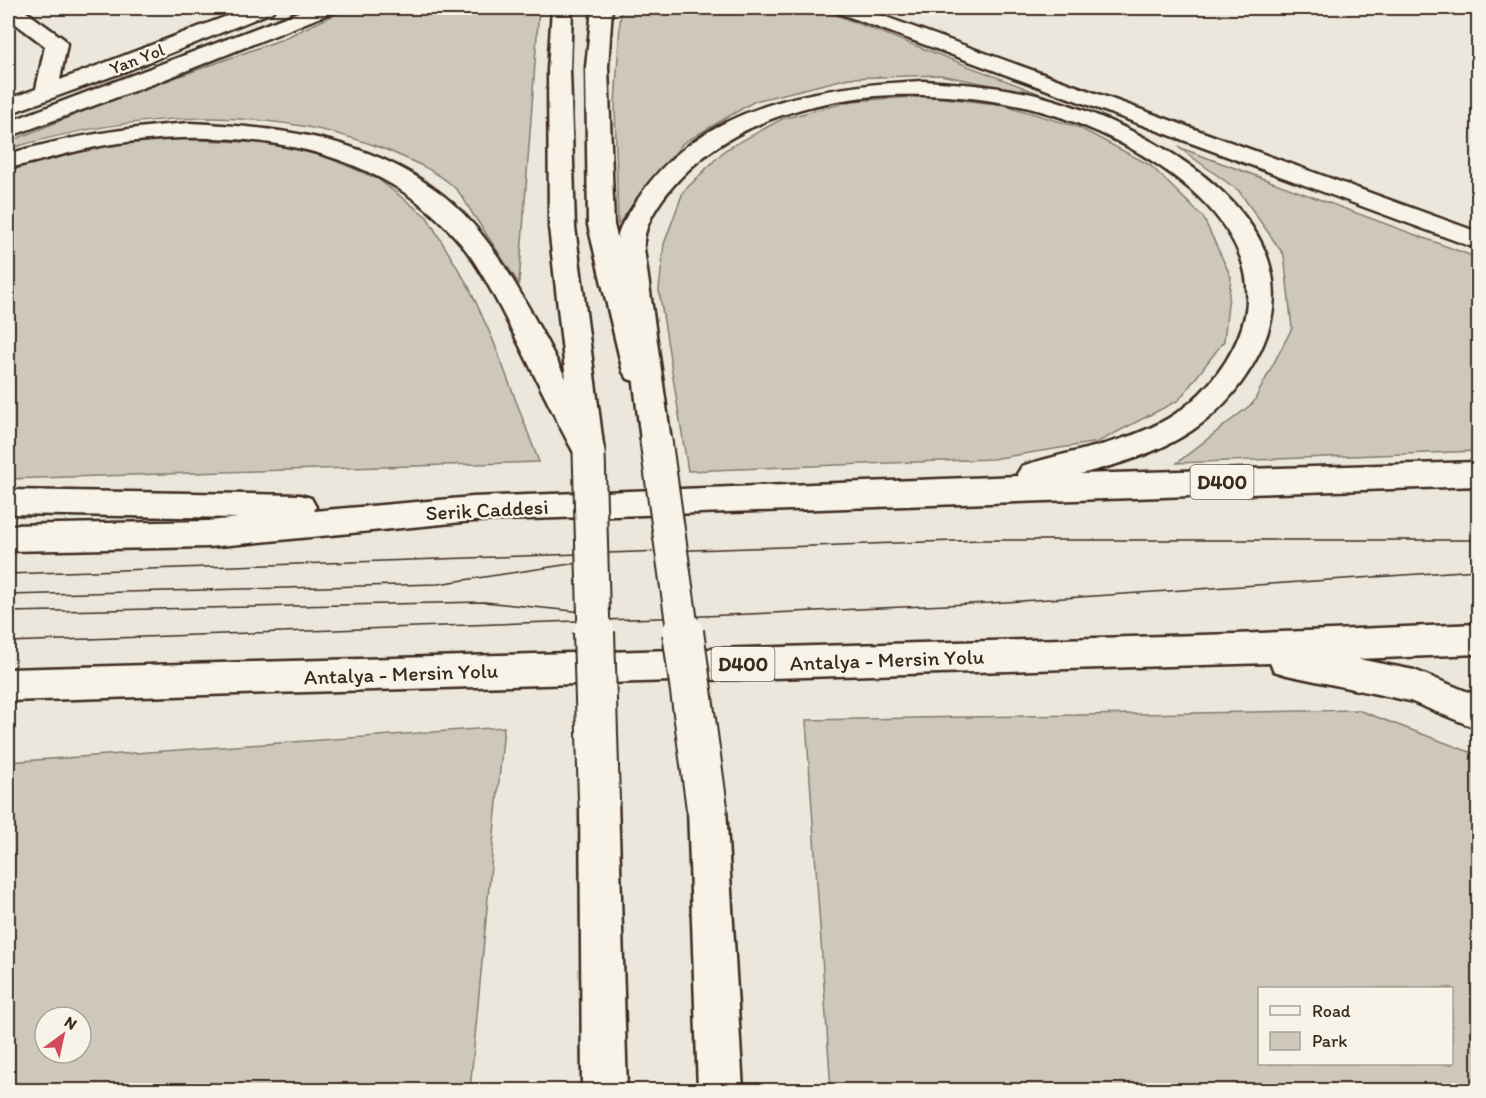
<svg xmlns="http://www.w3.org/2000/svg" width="1486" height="1098" viewBox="0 0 1486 1098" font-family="Itim,sans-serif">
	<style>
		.green { fill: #cec8bc; stroke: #84796d; stroke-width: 1.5; fill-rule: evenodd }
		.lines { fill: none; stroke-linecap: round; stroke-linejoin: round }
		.minor-casing { stroke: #3b2a1e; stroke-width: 5 }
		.major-casing { stroke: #3b2a1e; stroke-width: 5 }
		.highway-casing { stroke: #3b2a1e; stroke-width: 5 }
		.minor { fill: #f7f3e8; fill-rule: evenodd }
		.major { fill: #f7f3e8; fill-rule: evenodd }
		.highway { fill: #f7f3e8; fill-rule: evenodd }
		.tram { stroke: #3b2a1e; stroke-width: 1.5 }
		.major-bridge-far1-casing { stroke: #3b2a1e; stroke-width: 35; stroke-linecap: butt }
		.major-bridge-casing { stroke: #3b2a1e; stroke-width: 44; stroke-linecap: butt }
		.major-bridge-far1 { stroke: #f7f3e8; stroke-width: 31 }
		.major-bridge { stroke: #f7f3e8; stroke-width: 40 }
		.labels { text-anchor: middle; stroke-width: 5; stroke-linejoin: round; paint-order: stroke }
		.far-street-label { font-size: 18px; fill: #3b2a1e; stroke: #f7f3e8 }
		.shield { fill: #f7f3e8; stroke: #73665b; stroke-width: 1.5 }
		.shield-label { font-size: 20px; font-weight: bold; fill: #3b2a1e }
		.street-label { font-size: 21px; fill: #3b2a1e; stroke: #f7f3e8 }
	</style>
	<rect width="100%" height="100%" fill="#ece7dc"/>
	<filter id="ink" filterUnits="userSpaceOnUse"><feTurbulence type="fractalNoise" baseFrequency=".0167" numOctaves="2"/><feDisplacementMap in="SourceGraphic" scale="12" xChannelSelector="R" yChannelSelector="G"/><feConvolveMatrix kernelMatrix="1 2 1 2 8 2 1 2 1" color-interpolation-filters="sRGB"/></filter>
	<g filter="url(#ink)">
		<g class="green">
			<path d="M349,8H539L519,284C504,261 489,238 474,216C468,207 463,196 456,189C440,172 410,160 389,151C268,102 130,113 8,149V142L94,107L280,40Z"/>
			<path d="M621,8H818L1043,95L940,75L849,78L755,101L683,143L618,224L615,104Z"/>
			<path d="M927,96L1004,105L1078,127L1150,165L1203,217L1231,277L1224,341L1179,400L1098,442L992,459L688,471L659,290L664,244L683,192L725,150L782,119L852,101Z"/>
			<path d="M179,139L262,143L322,155L378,179L427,217L469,287L493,340L539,462L8,479V172L27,165L116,143Z"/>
			<path d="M1178,147L1478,258V451L1177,463L1253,403L1292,328L1284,255L1239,191Z"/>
			<path d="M1358,710L1478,755V1090H831L806,720ZM1260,988H1452V1064H1260Z"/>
			<path d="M504,727L470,1090H8V762ZM45,1017H81V1053H45Z"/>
		</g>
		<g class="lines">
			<g class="minor-casing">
				<path id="minor" d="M8,8H21L64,39L67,44L60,80L248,8H275L272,12L121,73L8,114V99L36,89L45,46L8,18Z"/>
			</g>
			<g class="major-casing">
				<g id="major">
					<path d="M552,8H572L570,70L575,227L604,452L600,460L589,463L578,460L574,452L549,227L548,70Z"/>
					<path d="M592,8H612L608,67L614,225L653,372L648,379L638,382L628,379L623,372L588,225L586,67Z"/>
					<path d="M599,783L613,788L618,801L627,1090H582L580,801L585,788Z"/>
					<path d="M707,790L721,795L726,808L743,1090H698L688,808L693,795Z"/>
				</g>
			</g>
			<g class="highway-casing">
				<g id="highway">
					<path d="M309,8H336L333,12L153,84L8,137V122Z"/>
					<path d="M833,8H861L1478,232V249L836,12Z"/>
					<path d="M923,81C968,84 1014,87 1057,101C1161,134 1329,226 1256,359C1216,432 1157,455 1080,474L1478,462V486L473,521L209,547L8,551V525L209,521L238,518L8,514V490L300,495L311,498L316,507L314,511L473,497L1019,476L1017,474L1022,466C1071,450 1124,445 1169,418C1199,400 1225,369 1238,338C1287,222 1131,136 1041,111C1004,101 964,96 925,95C849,92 762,110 702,158C678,177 641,217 644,249L671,441L667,449L656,452L645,449L641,441L617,243C617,226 630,213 638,199C699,104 820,86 923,81Z"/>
					<path d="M190,123C276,127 365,137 436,190C491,230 523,297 554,355C570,388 588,420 604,452L600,460L589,463L578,460C552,414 531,366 506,319C493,294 480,267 462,245C381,145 247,128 127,142C86,146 48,160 8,168V154C71,136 124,128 190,123Z"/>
					<path d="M1478,624V654L1358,659L1414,670L1478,696V729L1410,701L1287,675L1274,671L1270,663L8,701V669L1235,634Z"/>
				</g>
			</g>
			<use href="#minor" class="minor"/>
			<use href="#major" class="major"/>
			<use href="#highway" class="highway"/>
			<g class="tram">
				<path d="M8,574L982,540H1478"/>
				<path d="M8,595L438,584L597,560"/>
				<path d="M8,612L484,602L593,613"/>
				<path d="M8,642L659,618L990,603L1478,570"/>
			</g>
			<g class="major-bridge-far1-casing">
				<g id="major-bridge-far1">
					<path d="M656,441L683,633"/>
					<path d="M589,452L594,633"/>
				</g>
			</g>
			<g class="major-bridge-casing">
				<g id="major-bridge">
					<path d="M594,632L599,801"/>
					<path d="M683,632L707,808"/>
				</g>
			</g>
			<use href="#major-bridge-far1" class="major-bridge-far1"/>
			<use href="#major-bridge" class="major-bridge"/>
		</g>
	</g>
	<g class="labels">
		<g class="far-street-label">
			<text transform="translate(137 59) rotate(-21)" y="6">Yan Yol</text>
		</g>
		<g class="shield">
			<rect x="1190.5" y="465" width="63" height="34" rx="4.5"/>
			<rect x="711.5" y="647" width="63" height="34" rx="4.5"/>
		</g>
		<g class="shield-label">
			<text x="1222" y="489">D400</text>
			<text x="743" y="671">D400</text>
		</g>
		<g class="street-label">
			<text transform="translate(487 510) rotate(-3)" y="7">Serik Caddesi</text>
			<text transform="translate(887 660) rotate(-2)" y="7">Antalya - Mersin Yolu</text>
			<text transform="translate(401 674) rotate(-2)" y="7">Antalya - Mersin Yolu</text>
		</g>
	</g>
	<rect width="1486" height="1098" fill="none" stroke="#f7f3e8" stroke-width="30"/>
	<rect x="15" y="15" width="1456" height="1068" fill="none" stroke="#3b2a1e" stroke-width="2" filter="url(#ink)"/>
	<rect x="1258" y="987" width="195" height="78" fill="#f7f3e8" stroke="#aca397" stroke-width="1.5"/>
	<rect x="1270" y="1006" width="30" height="9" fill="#f7f3e8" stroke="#aca397" stroke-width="1.5"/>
	<text x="1312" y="1017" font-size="18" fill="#3b2a1e">Road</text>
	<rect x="1270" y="1032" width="30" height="18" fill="#cec8bc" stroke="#aca397" stroke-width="1.5"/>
	<text x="1312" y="1047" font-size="18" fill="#3b2a1e">Park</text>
	<g transform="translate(63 1035) rotate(33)"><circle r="28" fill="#f7f3e8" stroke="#aca397" stroke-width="1.5"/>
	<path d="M0-4.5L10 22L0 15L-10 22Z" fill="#d1495b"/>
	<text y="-9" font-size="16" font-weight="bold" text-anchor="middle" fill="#3b2a1e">N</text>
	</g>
</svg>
